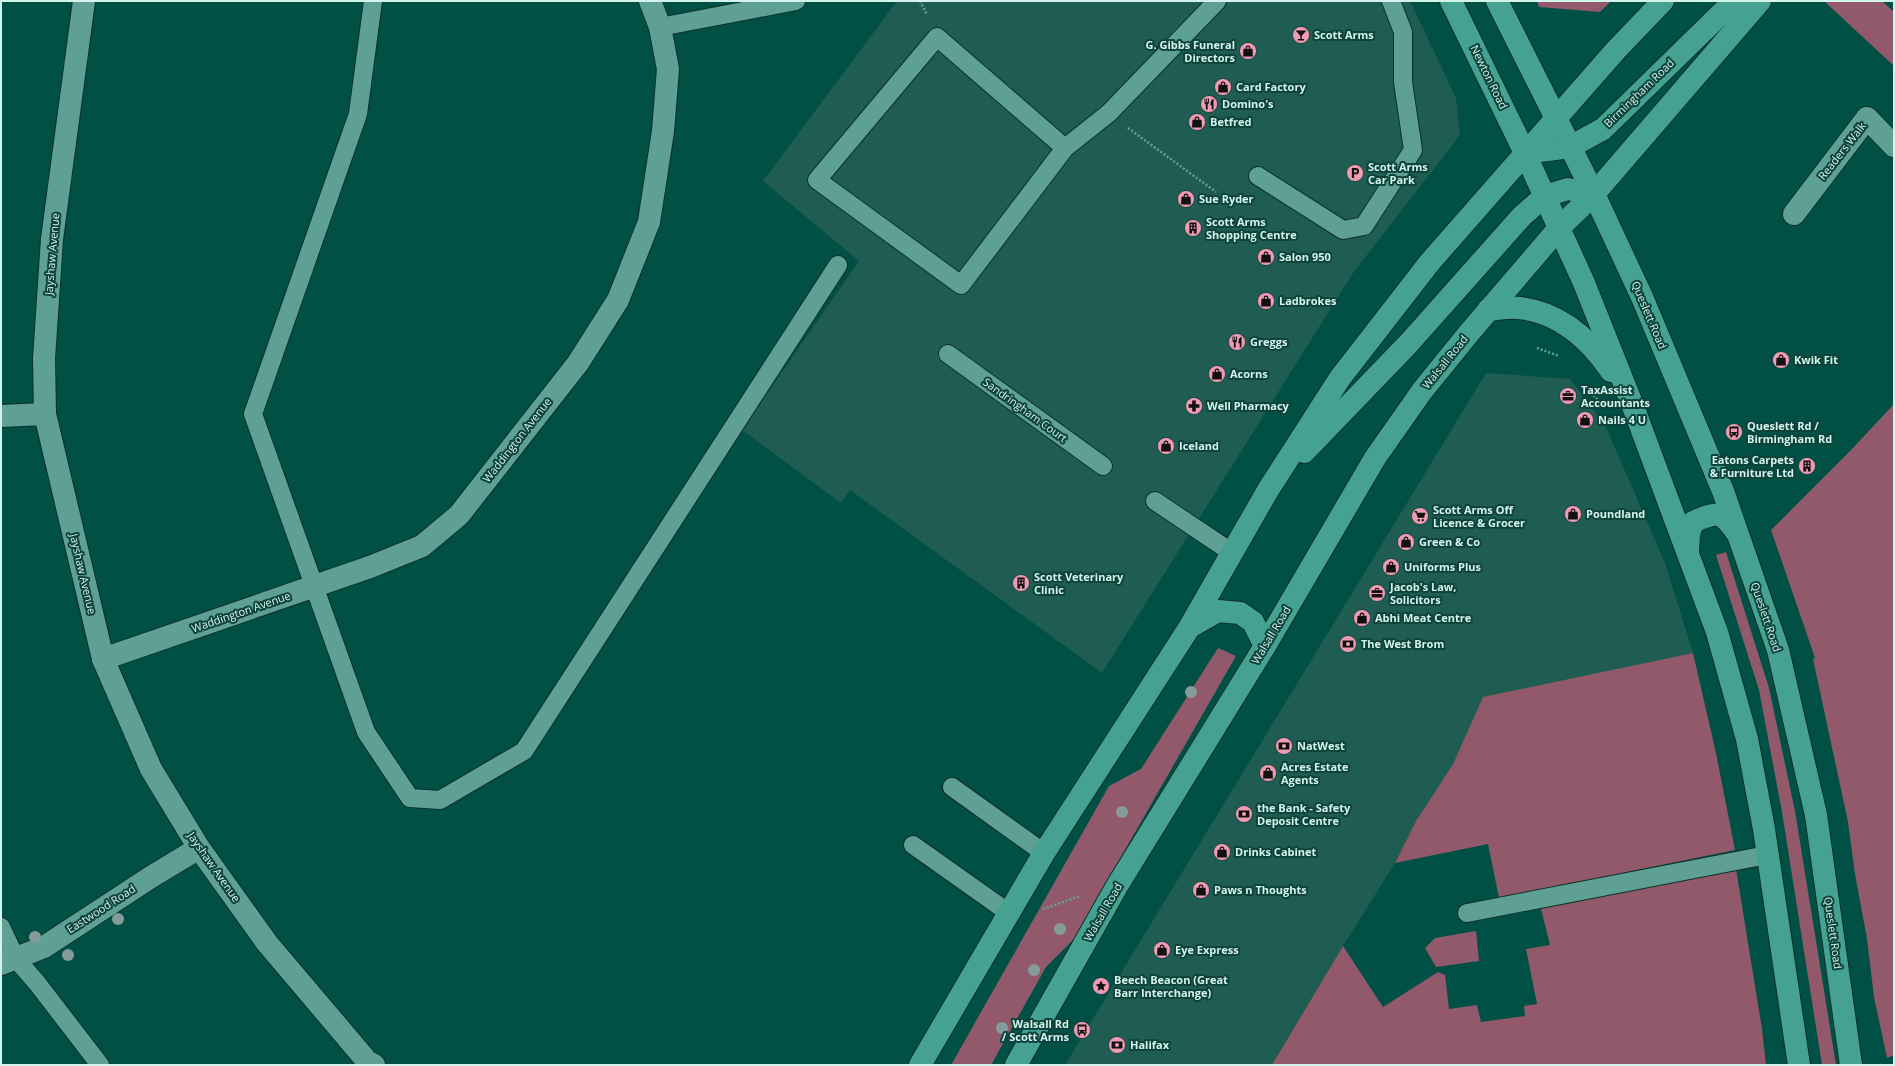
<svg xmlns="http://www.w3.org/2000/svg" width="1895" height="1066" viewBox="0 0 1895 1066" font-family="'Open Sans',sans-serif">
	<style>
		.built { fill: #1f5c52 }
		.green { fill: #91596a }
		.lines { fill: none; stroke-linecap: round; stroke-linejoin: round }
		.service-casing { stroke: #0d312b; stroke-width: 20 }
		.minor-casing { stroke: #0d312b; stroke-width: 24 }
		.trunk-casing { stroke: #0d312b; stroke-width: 24 }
		.path { stroke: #67a097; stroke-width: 2.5; stroke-dasharray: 2 2; stroke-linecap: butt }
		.service { stroke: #5ea094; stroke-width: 18 }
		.minor { stroke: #5ea094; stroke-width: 22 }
		.trunk { stroke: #45a192; stroke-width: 22 }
		.tree { fill: #859b9a }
		.labels { text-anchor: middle; stroke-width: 4; stroke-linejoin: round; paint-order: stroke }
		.poi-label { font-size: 11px; font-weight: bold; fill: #d3f4ec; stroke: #0d433b; text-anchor: start }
		.street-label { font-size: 11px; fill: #d3f4ec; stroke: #0d433b }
	</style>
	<rect width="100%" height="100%" fill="#005046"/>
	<g class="built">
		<path d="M897,1H1410L1456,98L1460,135L1353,273L1102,673L850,490L841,503L742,430L859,261L763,181Z"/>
		<path d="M1486,373L1570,379L1605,425L1665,563L1693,653L1483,698L1453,764L1416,821L1395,863L1343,946L1273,1065H1065Z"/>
	</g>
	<g class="green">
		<path d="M1537,1H1611L1600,12L1539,7Z"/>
		<path d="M1824,1H1882L1894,12V66Z"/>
		<path d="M1894,404V1055L1887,1058L1874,997L1867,939L1855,874L1848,822L1813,659L1815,658L1771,530L1851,450Z"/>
		<path d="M1726,552L1769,688L1795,811L1836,1065H1822L1782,812L1759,690L1716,555Z"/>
		<path d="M1218,648L1236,656L1074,939L1046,967L991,1065H951L1109,786L1141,769Z"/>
		<path d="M1693,653L1716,753L1735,850L1499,898L1488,844L1395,863L1416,821L1453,764L1483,697Z"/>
		<path d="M1736,869L1762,1029L1766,1065H1272L1343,946L1383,1007L1438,972L1445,975L1449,1009L1477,1005L1481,1022L1525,1016L1524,1006L1537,1004L1526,949L1550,945L1541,909Z"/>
		<path d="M1476,931L1479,961L1436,967L1425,948L1435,938Z"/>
	</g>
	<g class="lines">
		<g class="service-casing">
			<g id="service">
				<path d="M373,1L358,114L253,414L366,732L410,798L440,800L524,751L838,265"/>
				<path d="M660,27L796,1"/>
				<path d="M1065,148L937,37L817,180L961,285L1065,148L1109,113L1217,1"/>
				<path d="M1258,176L1343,230L1364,226L1413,150L1403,82V32L1391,1"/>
				<path d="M948,354L1103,466"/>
				<path d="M1155,501L1231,552"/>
				<path d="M952,787L1044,853"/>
				<path d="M913,845L1009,913"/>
				<path d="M1467,913L1767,855"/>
				<path d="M1,927L16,959L37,983L100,1065"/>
			</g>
		</g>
		<g class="minor-casing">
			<g id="minor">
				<path d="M84,1L52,239L44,359L45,414L103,659L151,769L199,848L267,943L367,1061L374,1065"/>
				<path d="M1794,214L1867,118L1894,146"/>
				<path d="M1,416L45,414"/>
				<path d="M103,659L370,567L422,546L459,515L578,363L618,300L649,222L663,131L668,69L660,27L650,1"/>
				<path d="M1,964L44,947L151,877L199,848"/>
			</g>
		</g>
		<g class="trunk-casing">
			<g id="trunk">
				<path d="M1451,1L1525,153L1584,283L1631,401L1717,632L1747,739L1764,829L1799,1065"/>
				<path d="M1497,1L1594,194L1642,297L1723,491L1778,650L1816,815L1851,1065"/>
				<path d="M1525,153L1570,147L1603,129L1734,1"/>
				<path d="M1488,310C1498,309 1510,307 1519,308C1560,312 1589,339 1611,371"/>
				<path d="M1304,452L1409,343L1522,216L1545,196L1568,189L1594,194"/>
				<path d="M1688,552L1689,534L1693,522C1718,511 1721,511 1737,533"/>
				<path d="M1190,627L1218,611L1240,613L1253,622L1265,646"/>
				<path d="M920,1065L1044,853L1189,628L1268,490L1340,378L1430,262L1616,50L1663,1"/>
				<path d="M1016,1065L1117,886L1265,646L1375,458L1422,391L1469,333L1559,228L1594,194L1760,1"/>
			</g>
		</g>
		<g class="path">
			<path d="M920,1L927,15"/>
			<path d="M1128,128L1216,192"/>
			<path d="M1537,348L1559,356"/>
			<path d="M1591,392L1601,404"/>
			<path d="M1043,909L1080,896"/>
		</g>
		<use href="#service" class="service"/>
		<use href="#minor" class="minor"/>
		<use href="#trunk" class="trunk"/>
	</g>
	<g class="tree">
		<circle cx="1191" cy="692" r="6"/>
		<circle cx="1122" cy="812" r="6"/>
		<circle cx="118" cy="919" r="6"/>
		<circle cx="1060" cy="929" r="6"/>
		<circle cx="35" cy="937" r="6"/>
		<circle cx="68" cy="955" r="6"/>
		<circle cx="1034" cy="970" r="6"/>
		<circle cx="1002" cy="1028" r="6"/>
	</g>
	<defs>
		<g id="bar-disc" transform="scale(0.9)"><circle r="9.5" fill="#f19ab3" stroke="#0d433b"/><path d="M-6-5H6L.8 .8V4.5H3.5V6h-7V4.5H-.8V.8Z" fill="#111"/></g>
		<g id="shop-disc" transform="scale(0.9)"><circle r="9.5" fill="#f19ab3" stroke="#0d433b"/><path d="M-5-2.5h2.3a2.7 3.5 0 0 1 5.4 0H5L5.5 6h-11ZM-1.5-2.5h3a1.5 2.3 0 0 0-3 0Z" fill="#111"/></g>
		<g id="restaurant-disc" transform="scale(0.9)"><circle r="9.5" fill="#f19ab3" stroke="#0d433b"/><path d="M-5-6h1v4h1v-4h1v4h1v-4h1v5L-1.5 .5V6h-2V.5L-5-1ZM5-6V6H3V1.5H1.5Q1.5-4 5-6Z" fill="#111"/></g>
		<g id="parking-disc" transform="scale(0.9)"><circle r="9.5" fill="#f19ab3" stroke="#0d433b"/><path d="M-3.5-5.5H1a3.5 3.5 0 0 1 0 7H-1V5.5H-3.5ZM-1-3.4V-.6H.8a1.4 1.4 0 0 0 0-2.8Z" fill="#111"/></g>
		<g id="building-disc" transform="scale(0.9)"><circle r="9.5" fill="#f19ab3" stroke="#0d433b"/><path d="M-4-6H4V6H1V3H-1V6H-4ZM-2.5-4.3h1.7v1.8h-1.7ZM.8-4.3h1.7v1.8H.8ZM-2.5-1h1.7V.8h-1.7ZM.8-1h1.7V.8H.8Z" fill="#111"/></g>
		<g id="office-disc" transform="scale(0.9)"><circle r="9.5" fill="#f19ab3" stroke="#0d433b"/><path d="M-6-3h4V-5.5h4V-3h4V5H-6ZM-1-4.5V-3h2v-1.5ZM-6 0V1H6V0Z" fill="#111"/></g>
		<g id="pharmacy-disc" transform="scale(0.9)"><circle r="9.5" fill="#f19ab3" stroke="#0d433b"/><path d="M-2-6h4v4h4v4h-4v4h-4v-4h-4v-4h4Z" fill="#111"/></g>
		<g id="bus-disc" transform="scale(0.9)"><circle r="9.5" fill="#f19ab3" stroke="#0d433b"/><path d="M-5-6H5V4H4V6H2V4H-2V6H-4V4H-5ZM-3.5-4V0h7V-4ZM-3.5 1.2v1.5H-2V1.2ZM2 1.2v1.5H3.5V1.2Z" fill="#111"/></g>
		<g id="supermarket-disc" transform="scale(0.9)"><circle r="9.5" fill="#f19ab3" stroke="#0d433b"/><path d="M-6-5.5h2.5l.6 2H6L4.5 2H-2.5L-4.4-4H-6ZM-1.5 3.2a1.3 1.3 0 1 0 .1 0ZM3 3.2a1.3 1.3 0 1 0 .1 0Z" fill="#111"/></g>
		<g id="bank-disc" transform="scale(0.9)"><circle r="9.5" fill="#f19ab3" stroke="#0d433b"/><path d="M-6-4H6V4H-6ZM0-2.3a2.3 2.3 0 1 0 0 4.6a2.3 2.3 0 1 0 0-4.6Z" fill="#111"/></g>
		<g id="sight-disc" transform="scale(0.9)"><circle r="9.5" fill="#f19ab3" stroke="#0d433b"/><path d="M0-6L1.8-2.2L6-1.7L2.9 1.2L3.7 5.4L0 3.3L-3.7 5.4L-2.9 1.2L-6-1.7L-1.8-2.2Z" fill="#111"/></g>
	</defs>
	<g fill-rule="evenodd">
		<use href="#bar-disc" x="1301" y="35"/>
		<use href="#shop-disc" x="1248" y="51"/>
		<use href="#shop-disc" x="1223" y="87"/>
		<use href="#restaurant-disc" x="1209" y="104"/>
		<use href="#shop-disc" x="1197" y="122"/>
		<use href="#parking-disc" x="1355" y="173"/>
		<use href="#shop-disc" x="1186" y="199"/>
		<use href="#building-disc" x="1193" y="228"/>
		<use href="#shop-disc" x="1266" y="257"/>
		<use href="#shop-disc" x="1266" y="301"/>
		<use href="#restaurant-disc" x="1237" y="342"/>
		<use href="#shop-disc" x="1781" y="360"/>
		<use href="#shop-disc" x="1217" y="374"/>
		<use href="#office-disc" x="1568" y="396"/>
		<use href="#pharmacy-disc" x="1194" y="406"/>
		<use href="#shop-disc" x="1585" y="420"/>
		<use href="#bus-disc" x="1734" y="432"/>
		<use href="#shop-disc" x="1166" y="446"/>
		<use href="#building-disc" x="1807" y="466"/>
		<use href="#shop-disc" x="1573" y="514"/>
		<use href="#supermarket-disc" x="1420" y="516"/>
		<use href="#shop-disc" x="1406" y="542"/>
		<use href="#shop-disc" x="1391" y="567"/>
		<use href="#building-disc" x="1021" y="583"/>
		<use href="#office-disc" x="1377" y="593"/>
		<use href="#shop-disc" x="1362" y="618"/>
		<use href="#bank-disc" x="1348" y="644"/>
		<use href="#bank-disc" x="1284" y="746"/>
		<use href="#shop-disc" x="1268" y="773"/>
		<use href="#bank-disc" x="1244" y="814"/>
		<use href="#shop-disc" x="1222" y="852"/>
		<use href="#shop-disc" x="1201" y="890"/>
		<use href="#shop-disc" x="1162" y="950"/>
		<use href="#sight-disc" x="1101" y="986"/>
		<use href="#bus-disc" x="1082" y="1030"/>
		<use href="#bank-disc" x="1117" y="1045"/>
	</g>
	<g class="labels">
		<g class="poi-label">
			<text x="1314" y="39">Scott Arms</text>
			<text x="1235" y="49" text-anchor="end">G. Gibbs Funeral<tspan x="1235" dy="13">Directors</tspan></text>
			<text x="1236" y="91">Card Factory</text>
			<text x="1222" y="108">Domino's</text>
			<text x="1210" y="126">Betfred</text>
			<text x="1368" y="171">Scott Arms<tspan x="1368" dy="13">Car Park</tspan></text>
			<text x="1199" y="203">Sue Ryder</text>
			<text x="1206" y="226">Scott Arms<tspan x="1206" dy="13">Shopping Centre</tspan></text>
			<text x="1279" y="261">Salon 950</text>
			<text x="1279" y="305">Ladbrokes</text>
			<text x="1250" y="346">Greggs</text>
			<text x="1794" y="364">Kwik Fit</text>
			<text x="1230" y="378">Acorns</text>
			<text x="1581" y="394">TaxAssist<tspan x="1581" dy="13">Accountants</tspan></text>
			<text x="1207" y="410">Well Pharmacy</text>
			<text x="1598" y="424">Nails 4 U</text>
			<text x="1747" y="430">Queslett Rd /<tspan x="1747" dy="13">Birmingham Rd</tspan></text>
			<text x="1179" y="450">Iceland</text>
			<text x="1794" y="464" text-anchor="end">Eatons Carpets<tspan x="1794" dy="13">&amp; Furniture Ltd</tspan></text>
			<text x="1433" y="514">Scott Arms Off<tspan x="1433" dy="13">Licence &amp; Grocer</tspan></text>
			<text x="1586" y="518">Poundland</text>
			<text x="1419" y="546">Green &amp; Co</text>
			<text x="1404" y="571">Uniforms Plus</text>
			<text x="1034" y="581">Scott Veterinary<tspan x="1034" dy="13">Clinic</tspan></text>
			<text x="1390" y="591">Jacob's Law,<tspan x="1390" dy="13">Solicitors</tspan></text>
			<text x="1375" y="622">Abhi Meat Centre</text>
			<text x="1361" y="648">The West Brom</text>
			<text x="1297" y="750">NatWest</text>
			<text x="1281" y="771">Acres Estate<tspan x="1281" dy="13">Agents</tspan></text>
			<text x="1257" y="812">the Bank - Safety<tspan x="1257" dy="13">Deposit Centre</tspan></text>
			<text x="1235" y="856">Drinks Cabinet</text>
			<text x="1214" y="894">Paws n Thoughts</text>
			<text x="1175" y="954">Eye Express</text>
			<text x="1114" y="984">Beech Beacon (Great<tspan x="1114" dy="13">Barr Interchange)</tspan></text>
			<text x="1069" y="1028" text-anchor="end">Walsall Rd<tspan x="1069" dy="13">/ Scott Arms</tspan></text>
			<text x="1130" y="1049">Halifax</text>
		</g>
		<g class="street-label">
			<text transform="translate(1489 77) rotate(64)" y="4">Newton Road</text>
			<text transform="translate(1639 93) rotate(-44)" y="4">Birmingham Road</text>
			<text transform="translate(1842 151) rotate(-52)" y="4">Readers Walk</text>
			<text transform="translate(52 254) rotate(-85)" y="4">Jayshaw Avenue</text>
			<text transform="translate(1649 315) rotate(67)" y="4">Queslett Road</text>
			<text transform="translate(1445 362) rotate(-51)" y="4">Walsall Road</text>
			<text transform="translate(1025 410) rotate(36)" y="4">Sandringham Court</text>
			<text transform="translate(517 440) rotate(-52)" y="4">Waddington Avenue</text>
			<text transform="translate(83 574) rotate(77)" y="4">Jayshaw Avenue</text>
			<text transform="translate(241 612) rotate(-19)" y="4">Waddington Avenue</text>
			<text transform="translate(1766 617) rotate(71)" y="4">Queslett Road</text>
			<text transform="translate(1271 635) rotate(-59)" y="4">Walsall Road</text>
			<text transform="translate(214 867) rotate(55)" y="4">Jayshaw Avenue</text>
			<text transform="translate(101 909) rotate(-33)" y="4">Eastwood Road</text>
			<text transform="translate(1103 912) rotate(-60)" y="4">Walsall Road</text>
			<text transform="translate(1833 933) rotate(82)" y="4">Queslett Road</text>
		</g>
	</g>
	<rect width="1895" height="1066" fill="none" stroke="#d3f4ec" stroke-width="4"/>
</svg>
